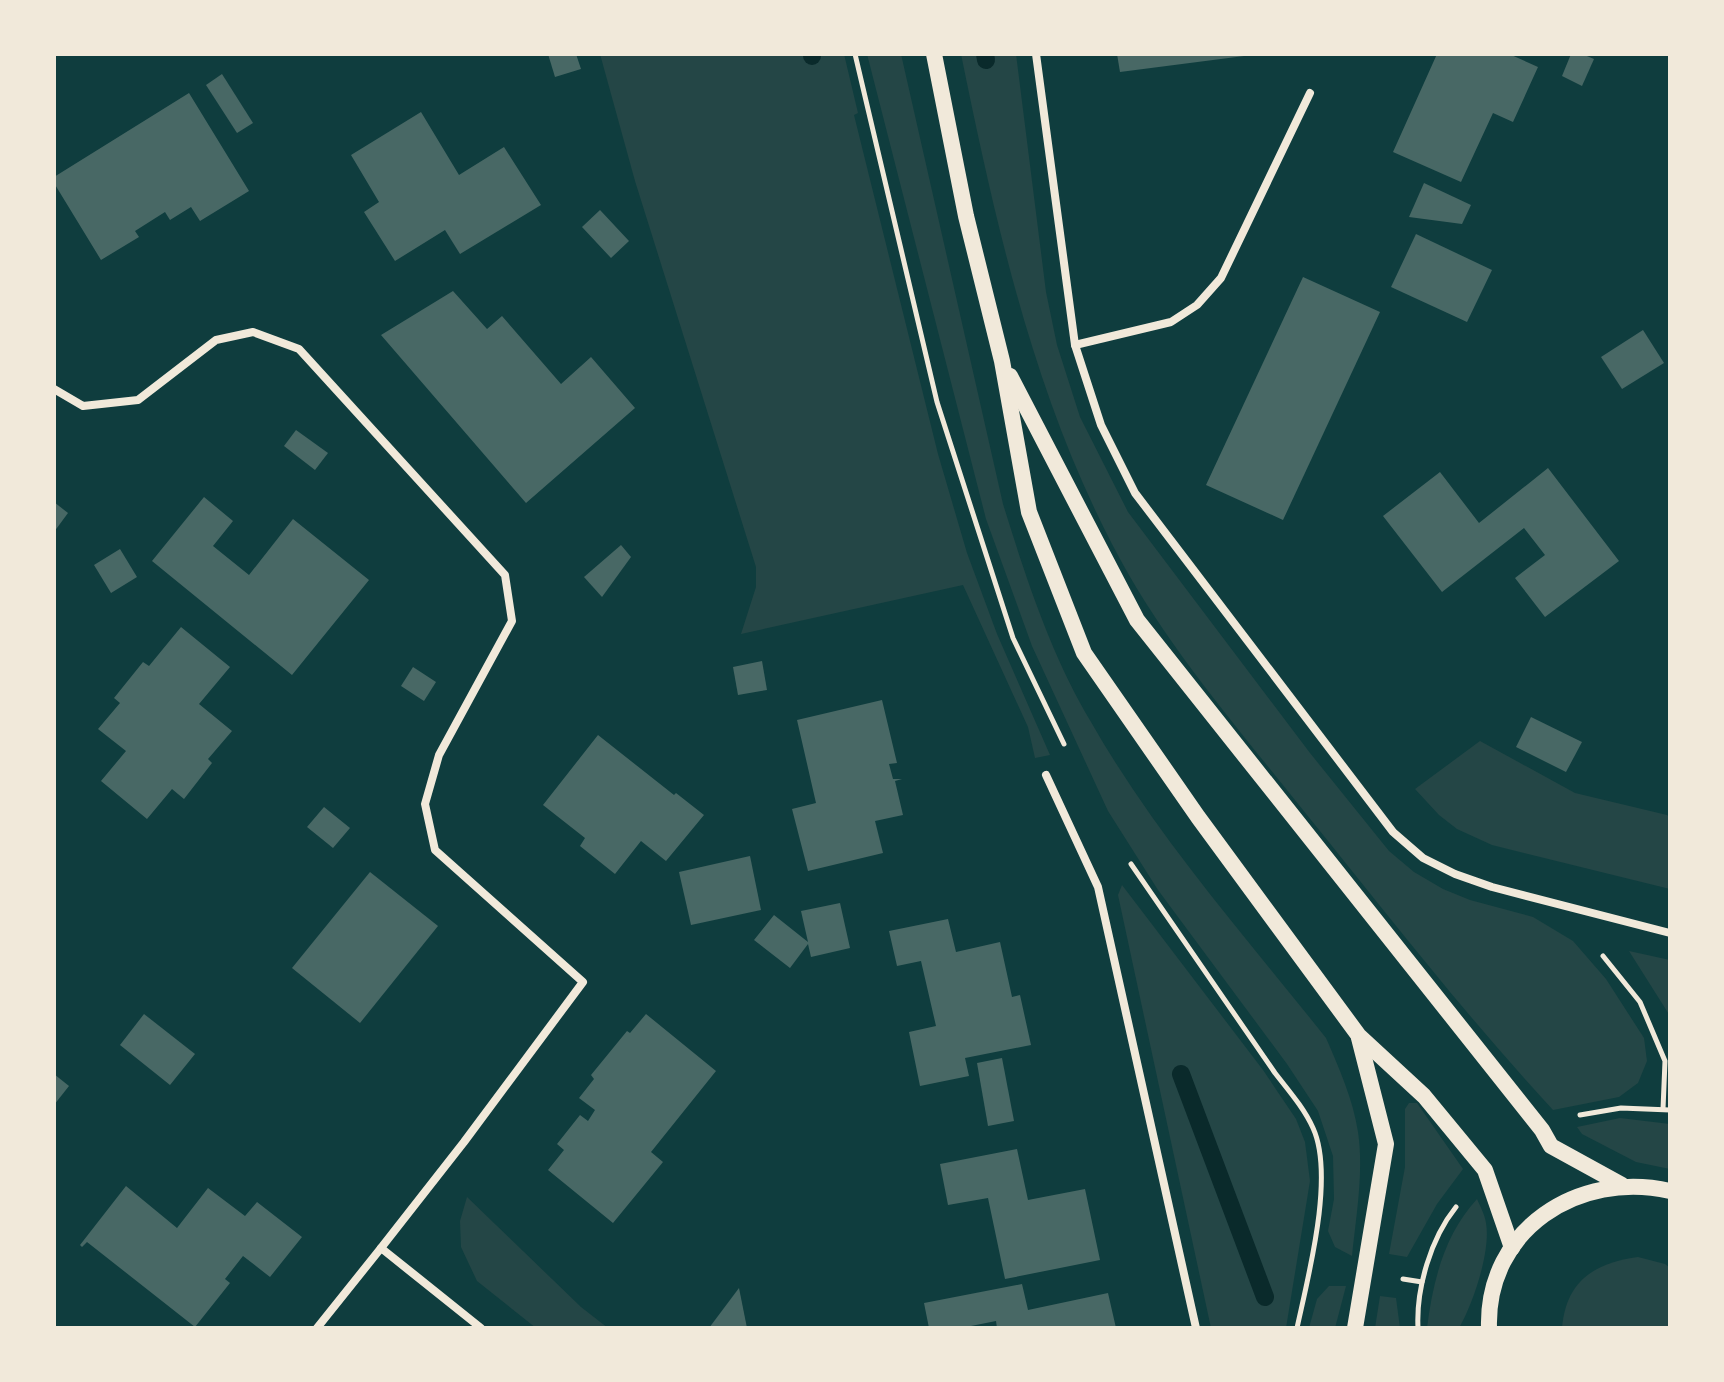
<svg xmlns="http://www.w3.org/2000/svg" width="1724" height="1382" viewBox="0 0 1724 1382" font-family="'DejaVu Sans',sans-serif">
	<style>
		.green { fill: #244646 }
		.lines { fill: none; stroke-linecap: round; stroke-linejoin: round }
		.stream { stroke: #0a2a2b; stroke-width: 18 }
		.building { fill: #486865 }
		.path { stroke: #f1e9da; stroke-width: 5 }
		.minor { stroke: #f1e9da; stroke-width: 8 }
		.secondary { stroke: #f1e9da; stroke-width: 16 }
	</style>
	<rect width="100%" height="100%" fill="#0f3d3e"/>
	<g class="green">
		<path d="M600,54H844L858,113L854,115L938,454L967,553L997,634L1050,755L1035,758L1028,727L963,585L741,634L756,587V567L635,181Z"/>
		<path d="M867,54H901L1003,504C1026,578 1051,655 1091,722C1156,836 1245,936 1326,1038C1339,1068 1353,1099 1358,1132C1364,1172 1356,1216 1352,1256L1335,1247L1328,1231L1334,1199L1333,1156L1318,1111L1287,1064L1158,890L1108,811L1032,646L986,519Z"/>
		<path d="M961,54H1016L1046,292L1057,345L1080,417L1128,512L1310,753L1389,851L1414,872L1443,889L1470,900L1533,917L1573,941L1606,979L1644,1038L1647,1061L1638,1083L1619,1097L1553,1110C1466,1016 1387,914 1307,815C1238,728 1163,643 1112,544C1033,392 995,221 961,54Z"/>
		<path d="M1480,741L1575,793L1667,815L1670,818V889L1492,845L1457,829L1439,815L1415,789Z"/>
		<path d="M1122,885L1263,1070L1296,1119L1305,1142L1310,1181L1286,1328H1211L1118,895Z"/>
		<path d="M1629,951L1670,960V1016L1665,1008Z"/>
		<path d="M1409,1103H1417L1463,1169L1437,1204L1407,1257L1389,1254L1405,1167V1109Z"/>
		<path d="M1620,1118L1670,1124V1169L1636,1162L1582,1134L1577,1127Z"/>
		<path d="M467,1197L581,1307L608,1328H536L477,1281L461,1247L460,1221Z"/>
		<path d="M1477,1199C1480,1206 1485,1215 1486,1223C1491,1251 1473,1304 1459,1328H1427C1433,1281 1444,1235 1477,1199Z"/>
		<path d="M1638,1257L1665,1264L1670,1268V1328H1562C1566,1281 1594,1263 1638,1257Z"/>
		<path d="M1329,1286H1346L1335,1328H1309L1317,1299Z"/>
		<path d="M1380,1296L1396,1298L1400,1328H1375Z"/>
	</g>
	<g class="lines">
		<g class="stream">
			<path d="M812,54V56"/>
			<path d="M985,54L986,60"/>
			<path d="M1181,1074L1265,1297"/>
		</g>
	</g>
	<g class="building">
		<path d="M548,54H576L581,69L555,77Z"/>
		<path d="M1117,54H1244V56L1120,72Z"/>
		<path d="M1437,54H1509L1538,67L1513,122L1493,113L1461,182L1393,152Z"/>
		<path d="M1571,54H1582L1594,59L1582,86L1562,76Z"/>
		<path d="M222,74L253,123L237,133L206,85Z"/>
		<path d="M189,93L249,191L200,221L191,207L170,220L165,212L135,231L139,237L101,260L54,183V177Z"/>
		<path d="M421,112L459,175L504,147L541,205L460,254L445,230L395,261L364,212L379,202L351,155Z"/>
		<path d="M1424,183L1471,205L1462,224L1409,217Z"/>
		<path d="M600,210L629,241L611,258L582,227Z"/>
		<path d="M1416,234L1492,270L1467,322L1391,287Z"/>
		<path d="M1303,277L1380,312L1283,520L1206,485Z"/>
		<path d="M453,291L487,329L502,316L561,384L591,357L635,408L526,503L381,335Z"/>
		<path d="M1643,330L1664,363L1622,389L1601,357Z"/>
		<path d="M296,430L328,453L315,470L284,446Z"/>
		<path d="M1548,468L1619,561L1545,617L1515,578L1545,555L1524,528L1442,592L1383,516L1440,472L1479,523Z"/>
		<path d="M204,497L233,521L213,546L249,575L293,519L369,580L292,675L152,561Z"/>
		<path d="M54,502L68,513L54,532Z"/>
		<path d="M621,545L631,557L602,597L584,577Z"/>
		<path d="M120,549L137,577L111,593L94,565Z"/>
		<path d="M181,627L230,667L199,704L232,731L208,759L212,763L184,799L172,789L147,819L101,781L126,751L98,729L120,703L114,698L143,662L149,666Z"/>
		<path d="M762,661L767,690L738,695L733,667Z"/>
		<path d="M413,667L436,682L424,701L401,686Z"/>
		<path d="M882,700L897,763L889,764L893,779H902L895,781L903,815L875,821L883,853L808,871L792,809L816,803L797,720Z"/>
		<path d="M1531,717L1582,742L1566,772L1516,747Z"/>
		<path d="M598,735L674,795L676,793L704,815L666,861L641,841L615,874L580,846L585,838L543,805Z"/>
		<path d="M324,807L350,828L333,848L307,827Z"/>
		<path d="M750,856L761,910L691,925L679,872Z"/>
		<path d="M370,872L438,926L360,1023L292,968Z"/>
		<path d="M840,903L850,948L811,957L808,944L790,968L754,940L774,915L808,942L801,911Z"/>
		<path d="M948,919L956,952L1000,942L1012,997L1020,995L1031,1045L965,1058L969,1076L920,1086L909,1032L936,1026L921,961L897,966L889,931Z"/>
		<path d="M144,1014L195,1054L170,1085L120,1045Z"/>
		<path d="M646,1014L716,1071L651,1152L663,1162L613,1223L548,1170L564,1150L557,1144L580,1115L588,1121L595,1110L579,1098L594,1079L591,1075L627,1031L630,1033Z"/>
		<path d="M1002,1058L1014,1121L988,1126L977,1063Z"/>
		<path d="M54,1074L69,1086L54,1105Z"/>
		<path d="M1017,1149L1028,1200L1085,1189L1100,1260L1005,1279L988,1198L948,1205L940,1164Z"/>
		<path d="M126,1186L177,1228L208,1188L245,1216L257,1202L302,1237L270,1277L243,1256L225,1279L230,1283L195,1327L87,1242L82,1247L80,1245Z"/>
		<path d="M1022,1284L1028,1310L1108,1293L1116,1328H997L996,1321L961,1328H929L924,1303Z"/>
		<path d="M739,1288L747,1328H709Z"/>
	</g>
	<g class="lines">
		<g class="path">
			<path d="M855,54L937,402L1013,638L1064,744"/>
			<path d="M1131,864L1275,1073C1289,1091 1304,1108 1313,1128C1335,1176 1308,1277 1297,1328"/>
			<path d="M1603,956L1640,1002L1665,1061L1663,1109"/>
			<path d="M1580,1115L1621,1108L1670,1110"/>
			<path d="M1403,1279L1422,1282"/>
			<path d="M1418,1328C1416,1288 1431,1238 1456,1207"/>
		</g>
		<g class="minor">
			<path d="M1036,54L1075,345L1101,425L1135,493L1393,832L1423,858L1455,874L1492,887L1670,933"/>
			<path d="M1075,345L1171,322L1197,305L1221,278L1310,93"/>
			<path d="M54,389L83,406L138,400L216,340L253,332L299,349L505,575L512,621L439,755L425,804L435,850L583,982L464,1142L381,1248"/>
			<path d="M1046,775L1098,887L1196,1328"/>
			<path d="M317,1328L381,1248L481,1328"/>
		</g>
		<g class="secondary">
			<path d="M934,54L966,216L1002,361L1029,512L1084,653L1198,817L1359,1036L1424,1096L1485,1170L1512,1248"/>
			<path d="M1010,376L1137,620L1542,1130L1551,1146L1622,1185"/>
			<path d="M1355,1328L1386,1144L1359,1038"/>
			<path d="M1489,1328C1486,1229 1579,1170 1670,1191"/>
		</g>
	</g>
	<rect width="1724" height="1382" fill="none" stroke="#f1e9da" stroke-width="112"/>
</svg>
